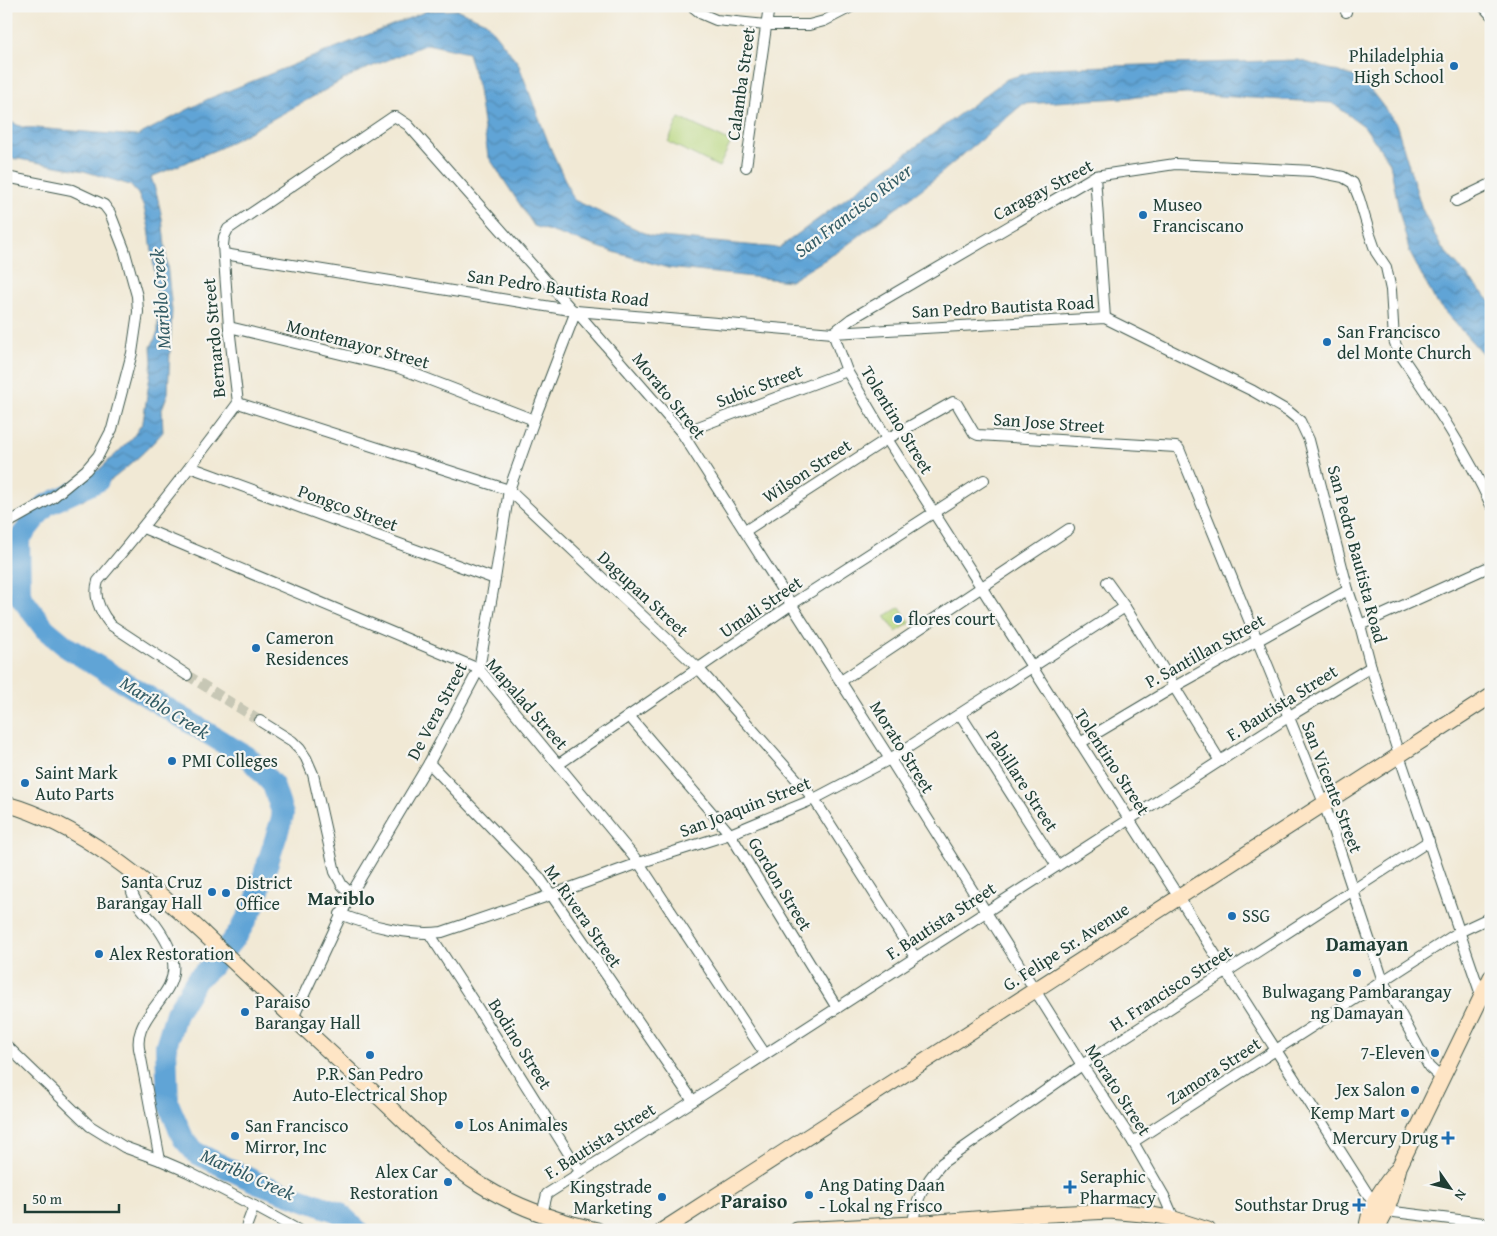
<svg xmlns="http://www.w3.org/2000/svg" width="1497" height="1236" viewBox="0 0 1497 1236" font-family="'Gentium Book Plus',serif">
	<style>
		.green { fill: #b7d67d; stroke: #6b8a58 }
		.water { fill: url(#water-waves); stroke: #407085 }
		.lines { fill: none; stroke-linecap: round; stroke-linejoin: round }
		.river { stroke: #61a4d6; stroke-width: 22 }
		.street-tunnel { stroke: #c7c7b5; stroke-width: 10; stroke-dasharray: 10 5; stroke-linecap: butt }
		.street-casing { stroke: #3e574c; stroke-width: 12 }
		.secondary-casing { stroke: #3e574c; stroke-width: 17 }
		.street { stroke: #fff; stroke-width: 10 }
		.secondary { stroke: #fee5c5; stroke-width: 15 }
		.poi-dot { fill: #1f6fb2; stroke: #f6f6f2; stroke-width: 2 }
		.labels { text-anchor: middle; stroke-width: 4.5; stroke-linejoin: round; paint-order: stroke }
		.poi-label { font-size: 18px; fill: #1f3d34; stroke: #f6f6f2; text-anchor: start }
		.street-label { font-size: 18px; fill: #1f3d34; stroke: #f6f6f2 }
		.water-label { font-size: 19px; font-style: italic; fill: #335c65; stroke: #f6f6f2 }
		.neighbourhood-label { font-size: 19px; font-weight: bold; fill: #1f3d34; stroke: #f6f6f2 }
		.quarter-label { font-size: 20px; font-weight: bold; fill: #1f3d34; stroke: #f6f6f2 }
	</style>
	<defs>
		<pattern id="water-waves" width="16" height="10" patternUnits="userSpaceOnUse" patternTransform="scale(1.25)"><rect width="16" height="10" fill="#61a4d6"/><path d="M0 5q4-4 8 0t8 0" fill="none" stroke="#4f87ae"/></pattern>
	</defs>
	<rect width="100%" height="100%" fill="#f6f6f2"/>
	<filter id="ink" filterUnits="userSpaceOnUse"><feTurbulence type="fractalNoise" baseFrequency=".02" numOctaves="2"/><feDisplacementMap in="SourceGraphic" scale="10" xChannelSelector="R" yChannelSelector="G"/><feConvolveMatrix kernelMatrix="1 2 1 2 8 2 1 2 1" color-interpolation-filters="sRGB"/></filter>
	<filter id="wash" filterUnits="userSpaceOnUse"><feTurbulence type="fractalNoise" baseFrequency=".0096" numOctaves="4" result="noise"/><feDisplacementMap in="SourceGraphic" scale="20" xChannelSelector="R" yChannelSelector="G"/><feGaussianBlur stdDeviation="1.12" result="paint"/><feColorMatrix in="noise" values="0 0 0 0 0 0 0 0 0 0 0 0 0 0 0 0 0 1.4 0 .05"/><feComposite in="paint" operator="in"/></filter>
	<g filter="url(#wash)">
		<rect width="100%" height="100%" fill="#f1e9d5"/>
		<g class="green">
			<path d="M679,118L731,142L719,167L668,142Z"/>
			<path d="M900,607L910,623L896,632L885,616Z"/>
		</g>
		<path class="water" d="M458,10L486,22L518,63L550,147L574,200L651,236L779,248L1007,79L1046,68L1299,60L1362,79L1396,123L1422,209L1441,247L1491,302V363L1436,302L1410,253L1399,211L1390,163L1364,126L1332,103L1187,94L1023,104L927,185L839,251L790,281L668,268L617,253L534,226L488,156L477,83L468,53L427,44L356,73L220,148L151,177L157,195L162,218L172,310L168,393L162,409L163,432C139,459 112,481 82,501L68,493L91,477L115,455L133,437L143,422L152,362L151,347L158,332V299L149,228L144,208L138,194L130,185L84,171L19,159L6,158V120L22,127L137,136L208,99L427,11Z"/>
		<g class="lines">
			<path class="river" d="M98,481L46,505L19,539L20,596L45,629L68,648L250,759L273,785L283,815L254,906L239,932L210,968L197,979L176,1013L166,1046L168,1103L183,1138L196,1153L258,1183L338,1212L357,1230"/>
		</g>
	</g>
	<g filter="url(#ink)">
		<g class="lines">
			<path class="street-tunnel" d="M187,675L260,721"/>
			<g class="street-casing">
				<g id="street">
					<path d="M692,6L702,14L716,20L766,25H809L824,21L853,6"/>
					<path d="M1483,6L1491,15"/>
					<path d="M1346,12L1347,6"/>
					<path d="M746,167L769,6"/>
					<path d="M1095,176L1105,318"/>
					<path d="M6,177L72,190L104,205L110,213L124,249L137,296L138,312L132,353L112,429L98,456L86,470L52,498L6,524"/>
					<path d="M1456,201L1491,184"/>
					<path d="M224,254L576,311L833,333L1105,318L1253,391L1289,412L1300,421L1309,440L1348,590L1360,625L1371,667L1399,755L1481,995L1491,1001"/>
					<path d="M576,311L682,433L890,759L1082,1065L1133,1142L1164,1196L1174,1219L1176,1230"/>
					<path d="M229,327L399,368L534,420"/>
					<path d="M238,403L509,490L698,668L814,799L915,957"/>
					<path d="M682,433L847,371"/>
					<path d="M190,467L495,579"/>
					<path d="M143,528L479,669L639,863L765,1054"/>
					<path d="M745,531L887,439L953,402L957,404L974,433L978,435L1176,447L1179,449L1324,803L1383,981L1429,1067L1441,1078"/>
					<path d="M1107,582L1125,607L1220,761"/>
					<path d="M1360,625L1491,566"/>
					<path d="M187,675L111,625C100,612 93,597 98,581C147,523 193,464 238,403L229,327L223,245L224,237L228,229L393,117H396L408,125L572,310"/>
					<path d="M841,681L1069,529"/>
					<path d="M960,714L1057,866"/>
					<path d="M629,716L730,834L837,1008"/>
					<path d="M260,721L292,741L300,749L306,758L313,774L335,872L342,885L351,894"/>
					<path d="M1080,743L1174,687L1348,590"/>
					<path d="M429,763L539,877L693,1101"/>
					<path d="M559,764L792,604L984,480"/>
					<path d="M136,875L131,882C129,898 145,912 155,924C163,935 172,949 173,962C177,991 149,1006 141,1030C138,1038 138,1046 140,1053L160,1160"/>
					<path d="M340,914C370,926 410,936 442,932L551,895L639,863L730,834L814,799L890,759L1125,607"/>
					<path d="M429,933L475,1004L581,1173"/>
					<path d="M293,1018L351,894L429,763L479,669L495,579L509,490L534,420L576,311"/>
					<path d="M6,1045L90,1126L124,1147L160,1160L188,1172L254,1206L298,1230"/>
					<path d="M1133,1142L1459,932L1491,917"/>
					<path d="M1374,1204L887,439L847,371L833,333L851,319L1095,176L1175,164L1313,171L1343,177L1353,183L1359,198L1370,235L1376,252L1386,267L1391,290L1394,340L1398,351C1432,401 1466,450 1491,505"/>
					<path d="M1386,1211L1491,1224"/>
					<path d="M542,1214L547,1194L693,1101L1288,717L1371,667"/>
					<path d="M913,1224C916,1197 925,1183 942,1163L1082,1065L1429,841"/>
					<path d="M245,1230L254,1206"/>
				</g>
			</g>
			<g class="secondary-casing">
				<g id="secondary">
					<path d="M6,804C79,824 147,881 201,931C260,987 320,1044 381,1099C413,1129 444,1162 481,1185C516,1207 557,1221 597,1230"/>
					<path d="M663,1230L1491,696"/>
					<path d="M797,1230L913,1224L1013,1216L1110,1211L1153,1215L1174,1219L1208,1230"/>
					<path d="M1367,1230C1367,1209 1382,1188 1395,1172"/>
					<path d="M1376,1230C1389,1211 1394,1189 1399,1167L1491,977"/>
				</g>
			</g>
			<use href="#street" class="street"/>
			<use href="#secondary" class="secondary"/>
		</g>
	</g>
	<g class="poi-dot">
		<circle cx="1454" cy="66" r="5"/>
		<circle cx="1143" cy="215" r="5"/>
		<circle cx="1327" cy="342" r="5"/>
		<circle cx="898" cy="619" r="5"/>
		<circle cx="256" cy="648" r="5"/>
		<circle cx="172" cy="761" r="5"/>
		<circle cx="25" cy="783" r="5"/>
		<circle cx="212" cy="892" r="5"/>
		<circle cx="226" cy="893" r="5"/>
		<circle cx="1232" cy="916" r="5"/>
		<circle cx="99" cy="954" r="5"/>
		<circle cx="1357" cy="973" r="5"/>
		<circle cx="245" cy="1012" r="5"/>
		<circle cx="1435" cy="1053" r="5"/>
		<circle cx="370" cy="1055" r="5"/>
		<circle cx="1415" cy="1090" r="5"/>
		<circle cx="1405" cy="1113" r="5"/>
		<circle cx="459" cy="1125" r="5"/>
		<circle cx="235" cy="1136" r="5"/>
		<path d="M1445.5 1130.5h5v5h5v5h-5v5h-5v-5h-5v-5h5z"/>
		<circle cx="448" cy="1182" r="5"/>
		<path d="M1067.5 1179.5h5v5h5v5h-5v5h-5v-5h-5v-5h5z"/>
		<circle cx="809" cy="1195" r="5"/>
		<circle cx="662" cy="1197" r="5"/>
		<path d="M1356.5 1197.5h5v5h5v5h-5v5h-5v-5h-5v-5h5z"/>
	</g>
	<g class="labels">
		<g class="poi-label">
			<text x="1444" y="62" text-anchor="end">Philadelphia<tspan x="1444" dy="21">High School</tspan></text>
			<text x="1153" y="211">Museo<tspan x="1153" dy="21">Franciscano</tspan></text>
			<text x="1337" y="338">San Francisco<tspan x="1337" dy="21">del Monte Church</tspan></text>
			<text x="908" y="625">flores court</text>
			<text x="266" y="644">Cameron<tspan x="266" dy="21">Residences</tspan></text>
			<text x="182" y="767">PMI Colleges</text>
			<text x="35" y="779">Saint Mark<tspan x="35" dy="21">Auto Parts</tspan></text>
			<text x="202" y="888" text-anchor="end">Santa Cruz<tspan x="202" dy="21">Barangay Hall</tspan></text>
			<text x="236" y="889">District<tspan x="236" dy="21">Office</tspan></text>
			<text x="1242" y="922">SSG</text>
			<text x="109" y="960">Alex Restoration</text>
			<text x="1357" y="998" text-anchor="middle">Bulwagang Pambarangay<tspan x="1357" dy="21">ng Damayan</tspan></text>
			<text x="255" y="1008">Paraiso<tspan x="255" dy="21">Barangay Hall</tspan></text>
			<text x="1425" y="1059" text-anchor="end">7-Eleven</text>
			<text x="370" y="1080" text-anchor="middle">P.R. San Pedro<tspan x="370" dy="21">Auto-Electrical Shop</tspan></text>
			<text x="1405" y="1096" text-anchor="end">Jex Salon</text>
			<text x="1395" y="1119" text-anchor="end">Kemp Mart</text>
			<text x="469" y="1131">Los Animales</text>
			<text x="245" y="1132">San Francisco<tspan x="245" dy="21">Mirror, Inc</tspan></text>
			<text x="1438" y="1144" text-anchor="end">Mercury Drug</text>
			<text x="438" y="1178" text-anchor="end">Alex Car<tspan x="438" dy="21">Restoration</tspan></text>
			<text x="1080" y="1183">Seraphic<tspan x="1080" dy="21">Pharmacy</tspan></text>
			<text x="819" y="1191">Ang Dating Daan<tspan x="819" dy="21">- Lokal ng Frisco</tspan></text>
			<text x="652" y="1193" text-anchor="end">Kingstrade<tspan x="652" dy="21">Marketing</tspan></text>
			<text x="1349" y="1211" text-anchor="end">Southstar Drug</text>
		</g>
		<g class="street-label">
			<text transform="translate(741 84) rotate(-82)" y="6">Calamba Street</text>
			<text transform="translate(1043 190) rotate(-28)" y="6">Caragay Street</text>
			<text transform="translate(558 288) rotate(8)" y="6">San Pedro Bautista Road</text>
			<text transform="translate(1003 307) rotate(-3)" y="6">San Pedro Bautista Road</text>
			<text transform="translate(214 338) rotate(-95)" y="6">Bernardo Street</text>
			<text transform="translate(358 344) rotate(15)" y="6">Montemayor Street</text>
			<text transform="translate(759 386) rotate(-21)" y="6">Subic Street</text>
			<text transform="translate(669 396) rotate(51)" y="6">Morato Street</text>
			<text transform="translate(897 420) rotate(59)" y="6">Tolentino Street</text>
			<text transform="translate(1049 423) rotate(4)" y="6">San Jose Street</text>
			<text transform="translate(807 471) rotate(-33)" y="6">Wilson Street</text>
			<text transform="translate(348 508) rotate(20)" y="6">Pongco Street</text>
			<text transform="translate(1357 554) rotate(75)" y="6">San Pedro Bautista Road</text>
			<text transform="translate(643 594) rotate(43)" y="6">Dagupan Street</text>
			<text transform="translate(761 607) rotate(-34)" y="6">Umali Street</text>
			<text transform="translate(1205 651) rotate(-29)" y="6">P. Santillan Street</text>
			<text transform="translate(1282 703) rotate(-32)" y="6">F. Bautista Street</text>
			<text transform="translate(527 704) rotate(49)" y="6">Mapalad Street</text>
			<text transform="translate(437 711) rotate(-62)" y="6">De Vera Street</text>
			<text transform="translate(902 747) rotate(58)" y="6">Morato Street</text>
			<text transform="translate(1112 762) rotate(57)" y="6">Tolentino Street</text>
			<text transform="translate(1022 781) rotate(57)" y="6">Pabillare Street</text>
			<text transform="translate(1332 787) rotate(69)" y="6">San Vicente Street</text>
			<text transform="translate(745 807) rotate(-21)" y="6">San Joaquin Street</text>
			<text transform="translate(780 884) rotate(59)" y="6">Gordon Street</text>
			<text transform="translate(583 916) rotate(55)" y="6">M. Rivera Street</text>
			<text transform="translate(941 921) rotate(-33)" y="6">F. Bautista Street</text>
			<text transform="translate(1066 947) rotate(-33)" y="6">G. Felipe Sr. Avenue</text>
			<text transform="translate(1171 988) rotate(-33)" y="6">H. Francisco Street</text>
			<text transform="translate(520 1044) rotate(58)" y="6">Bodino Street</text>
			<text transform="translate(1214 1071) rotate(-33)" y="6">Zamora Street</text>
			<text transform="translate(1118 1090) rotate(57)" y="6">Morato Street</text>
			<text transform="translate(600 1141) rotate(-32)" y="6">F. Bautista Street</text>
		</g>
		<g class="water-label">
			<text transform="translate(853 210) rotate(-37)" y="7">San Francisco River</text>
			<text transform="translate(160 299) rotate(-94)" y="7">Mariblo Creek</text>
			<text transform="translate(165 707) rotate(32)" y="7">Mariblo Creek</text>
			<text transform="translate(248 1174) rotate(24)" y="7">Mariblo Creek</text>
		</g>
		<g class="neighbourhood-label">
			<text x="341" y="905">Mariblo</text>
		</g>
		<g class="quarter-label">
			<text x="1367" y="951">Damayan</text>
			<text x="754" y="1208">Paraiso</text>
		</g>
	</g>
	<rect width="1497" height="1236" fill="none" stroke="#f6f6f2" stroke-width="25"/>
	<g transform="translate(1450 1188) rotate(124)" stroke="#f6f6f2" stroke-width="4" paint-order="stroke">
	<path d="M0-4L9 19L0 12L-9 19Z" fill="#1f3d34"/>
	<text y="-8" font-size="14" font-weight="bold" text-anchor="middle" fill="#1f3d34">N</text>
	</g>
	<path d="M25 1204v8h94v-8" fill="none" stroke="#1f3d34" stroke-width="2.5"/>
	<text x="32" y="1204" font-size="15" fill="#1f3d34" stroke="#f6f6f2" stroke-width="4" paint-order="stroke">50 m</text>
</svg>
